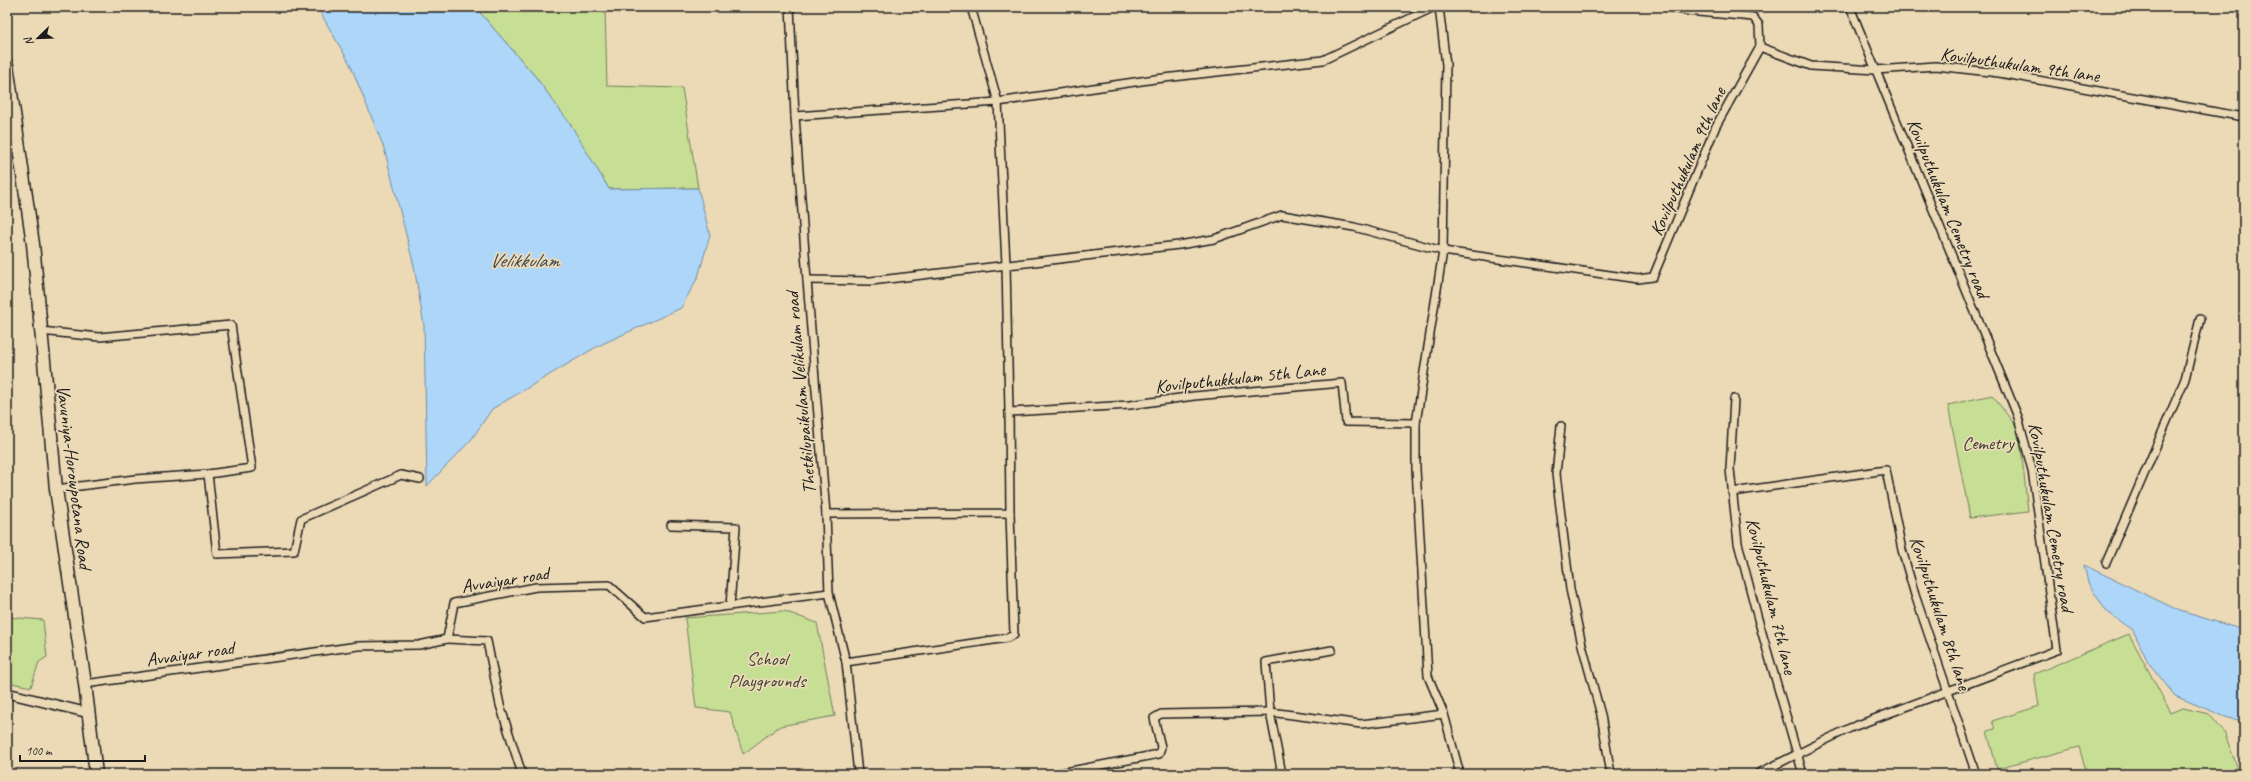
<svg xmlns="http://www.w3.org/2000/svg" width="2251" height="781" viewBox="0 0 2251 781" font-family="Caveat,sans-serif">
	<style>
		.green { fill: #c6df95; stroke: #717e58 }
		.water { fill: #add6f8; stroke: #738ca0 }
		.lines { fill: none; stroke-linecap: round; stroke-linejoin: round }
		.minor-casing { stroke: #1c1c1c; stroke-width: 10 }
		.tertiary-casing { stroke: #1c1c1c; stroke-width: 12 }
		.trunk-casing { stroke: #1c1c1c; stroke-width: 15 }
		.minor { stroke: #ecdab7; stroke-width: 7 }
		.tertiary { stroke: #ecdab7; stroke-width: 9 }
		.trunk { stroke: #ecdab7; stroke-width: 12 }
		.labels { text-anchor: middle; stroke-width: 3.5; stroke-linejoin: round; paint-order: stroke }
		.street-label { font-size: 19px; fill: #1c1c1c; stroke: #ecdab7 }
		.park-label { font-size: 19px; fill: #3e4334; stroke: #ecdab7 }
		.water-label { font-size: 20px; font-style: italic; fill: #404a53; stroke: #ecdab7 }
	</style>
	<rect width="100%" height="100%" fill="#ecdab7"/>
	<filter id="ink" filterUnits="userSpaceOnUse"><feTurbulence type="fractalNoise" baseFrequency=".025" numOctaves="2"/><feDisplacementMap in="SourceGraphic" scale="8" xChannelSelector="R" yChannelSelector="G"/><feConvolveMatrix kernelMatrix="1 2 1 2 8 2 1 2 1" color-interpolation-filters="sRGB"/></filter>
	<g filter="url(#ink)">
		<g class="green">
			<path d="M475,7H605L607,86L682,88L698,188L609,189L571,126L535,76Z"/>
			<path d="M1992,395L2019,430L2028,511L1970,518L1948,405Z"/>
			<path d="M784,611L817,623L835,716L780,726L743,754L730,712L696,708L685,618Z"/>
			<path d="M7,617L43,620L47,657L39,662L31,687L7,682Z"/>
			<path d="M2129,634L2171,713L2183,708L2209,714L2224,732L2240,774H2087L2079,747L1997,769L1987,731L1995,729L1992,721L2039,706L2034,674Z"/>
		</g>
		<g class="water">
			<path d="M317,7H475L535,76L571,125L609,189L698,188L710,235L698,277L681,308L598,346L492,409L471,440L427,486L424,326L414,266L384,148L350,64Z"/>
			<path d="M2084,565L2180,611L2244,630V721L2228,718L2175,696L2148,662L2133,630L2106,611L2088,583Z"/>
		</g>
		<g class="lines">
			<g class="minor-casing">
				<g id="minor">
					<path d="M790,7L795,116L807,280L826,514L829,593L846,662L858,774"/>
					<path d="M971,7L998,102L1006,264L1009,412"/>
					<path d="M1669,7L1687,11L1753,17L1759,25L1760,47"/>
					<path d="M795,116L998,102L1155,79L1323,60L1434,7"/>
					<path d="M807,280L871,281L1179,245L1214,239L1282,215L1354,227L1443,251L1446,65L1439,7"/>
					<path d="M41,331L99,337L231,325L252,468L208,474L135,479L56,489"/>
					<path d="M1734,399L1730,469L1738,543L1758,619L1803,774"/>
					<path d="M1416,423L1443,251L1638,279L1653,277L1716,126L1760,47L1811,66L1875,70L1936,66L1999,73L2244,117"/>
					<path d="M1561,426L1556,474L1570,589L1582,645L1601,715L1611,774"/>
					<path d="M208,474L217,554L294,551L301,519L401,475L420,479"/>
					<path d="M1732,492L1886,470L1902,550L1915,595L1976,774"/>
					<path d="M826,514L1010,513L1009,412L1130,405L1194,396L1342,383L1346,422L1416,423V469L1428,676L1444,714L1460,774"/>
					<path d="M671,525L736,527L730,606"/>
					<path d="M2106,563L2185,379L2200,319"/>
					<path d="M447,639L487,641L500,705L522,774"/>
					<path d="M846,662L1007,638L1014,635L1010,513"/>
					<path d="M85,684L358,646L419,645L447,639L454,603L536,587L609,585L645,617L829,593"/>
					<path d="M1055,774L1159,754L1161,747L1154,718L1161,714L1270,712L1361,724L1444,714"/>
					<path d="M1282,774L1270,712L1266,662L1332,650"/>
					<path d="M1757,774L1850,728L2057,650L2032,470L2018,417L1850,7"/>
				</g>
			</g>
			<g class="tertiary-casing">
				<path id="tertiary" d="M7,693L89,713"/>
			</g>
			<g class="trunk-casing">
				<path id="trunk" d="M7,65L33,244L56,489L85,684L96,774"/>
			</g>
			<use href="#minor" class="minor"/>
			<use href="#tertiary" class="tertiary"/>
			<use href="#trunk" class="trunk"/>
		</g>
	</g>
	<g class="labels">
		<g class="street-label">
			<text transform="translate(2020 64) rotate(8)" y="7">Kovilputhukulam 9th lane</text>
			<text transform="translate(1687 161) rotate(-66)" y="7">Kovilputhukulam 9th lane</text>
			<text transform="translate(1949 208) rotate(68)" y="7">Kovilputhukulam Cemetry road</text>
			<text transform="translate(1240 377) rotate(-6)" y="7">Kovilputhukkulam 5th Lane</text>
			<text transform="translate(800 393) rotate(-95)" y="7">Thetkilupaikulam Velikulam road</text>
			<text transform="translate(75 477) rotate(83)" y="7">Vavuniya-Horowpotana Road</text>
			<text transform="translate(2052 517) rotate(80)" y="7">Kovilputhukulam Cemetry road</text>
			<text transform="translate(505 579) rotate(-9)" y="7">Avvaiyar road</text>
			<text transform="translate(1772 596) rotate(76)" y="7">Kovilputhukulam 7th lane</text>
			<text transform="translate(1941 613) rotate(72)" y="7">Kovilputhukulam 8th lane</text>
			<text transform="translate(190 653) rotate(-8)" y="7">Avvaiyar road</text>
		</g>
		<g class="park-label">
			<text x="1988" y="449">Cemetry</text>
			<text x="767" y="665">School<tspan x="767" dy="22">Playgrounds</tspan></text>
		</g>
		<g class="water-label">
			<text x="524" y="267">Velikkulam</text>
		</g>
	</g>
	<rect width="2251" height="781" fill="none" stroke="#ecdab7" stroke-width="24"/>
	<rect x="12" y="12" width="2227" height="757" fill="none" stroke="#1c1c1c" stroke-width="1.5" filter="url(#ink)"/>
	<g transform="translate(38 38) rotate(247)" stroke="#ecdab7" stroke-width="3" paint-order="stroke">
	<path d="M0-3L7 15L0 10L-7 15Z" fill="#1c1c1c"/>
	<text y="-6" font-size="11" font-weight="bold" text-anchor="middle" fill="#1c1c1c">N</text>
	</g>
	<path d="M20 755v6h125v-6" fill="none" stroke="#1c1c1c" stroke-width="2"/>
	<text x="26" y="755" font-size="12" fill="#1c1c1c" stroke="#ecdab7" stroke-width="3" paint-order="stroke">100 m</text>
</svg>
